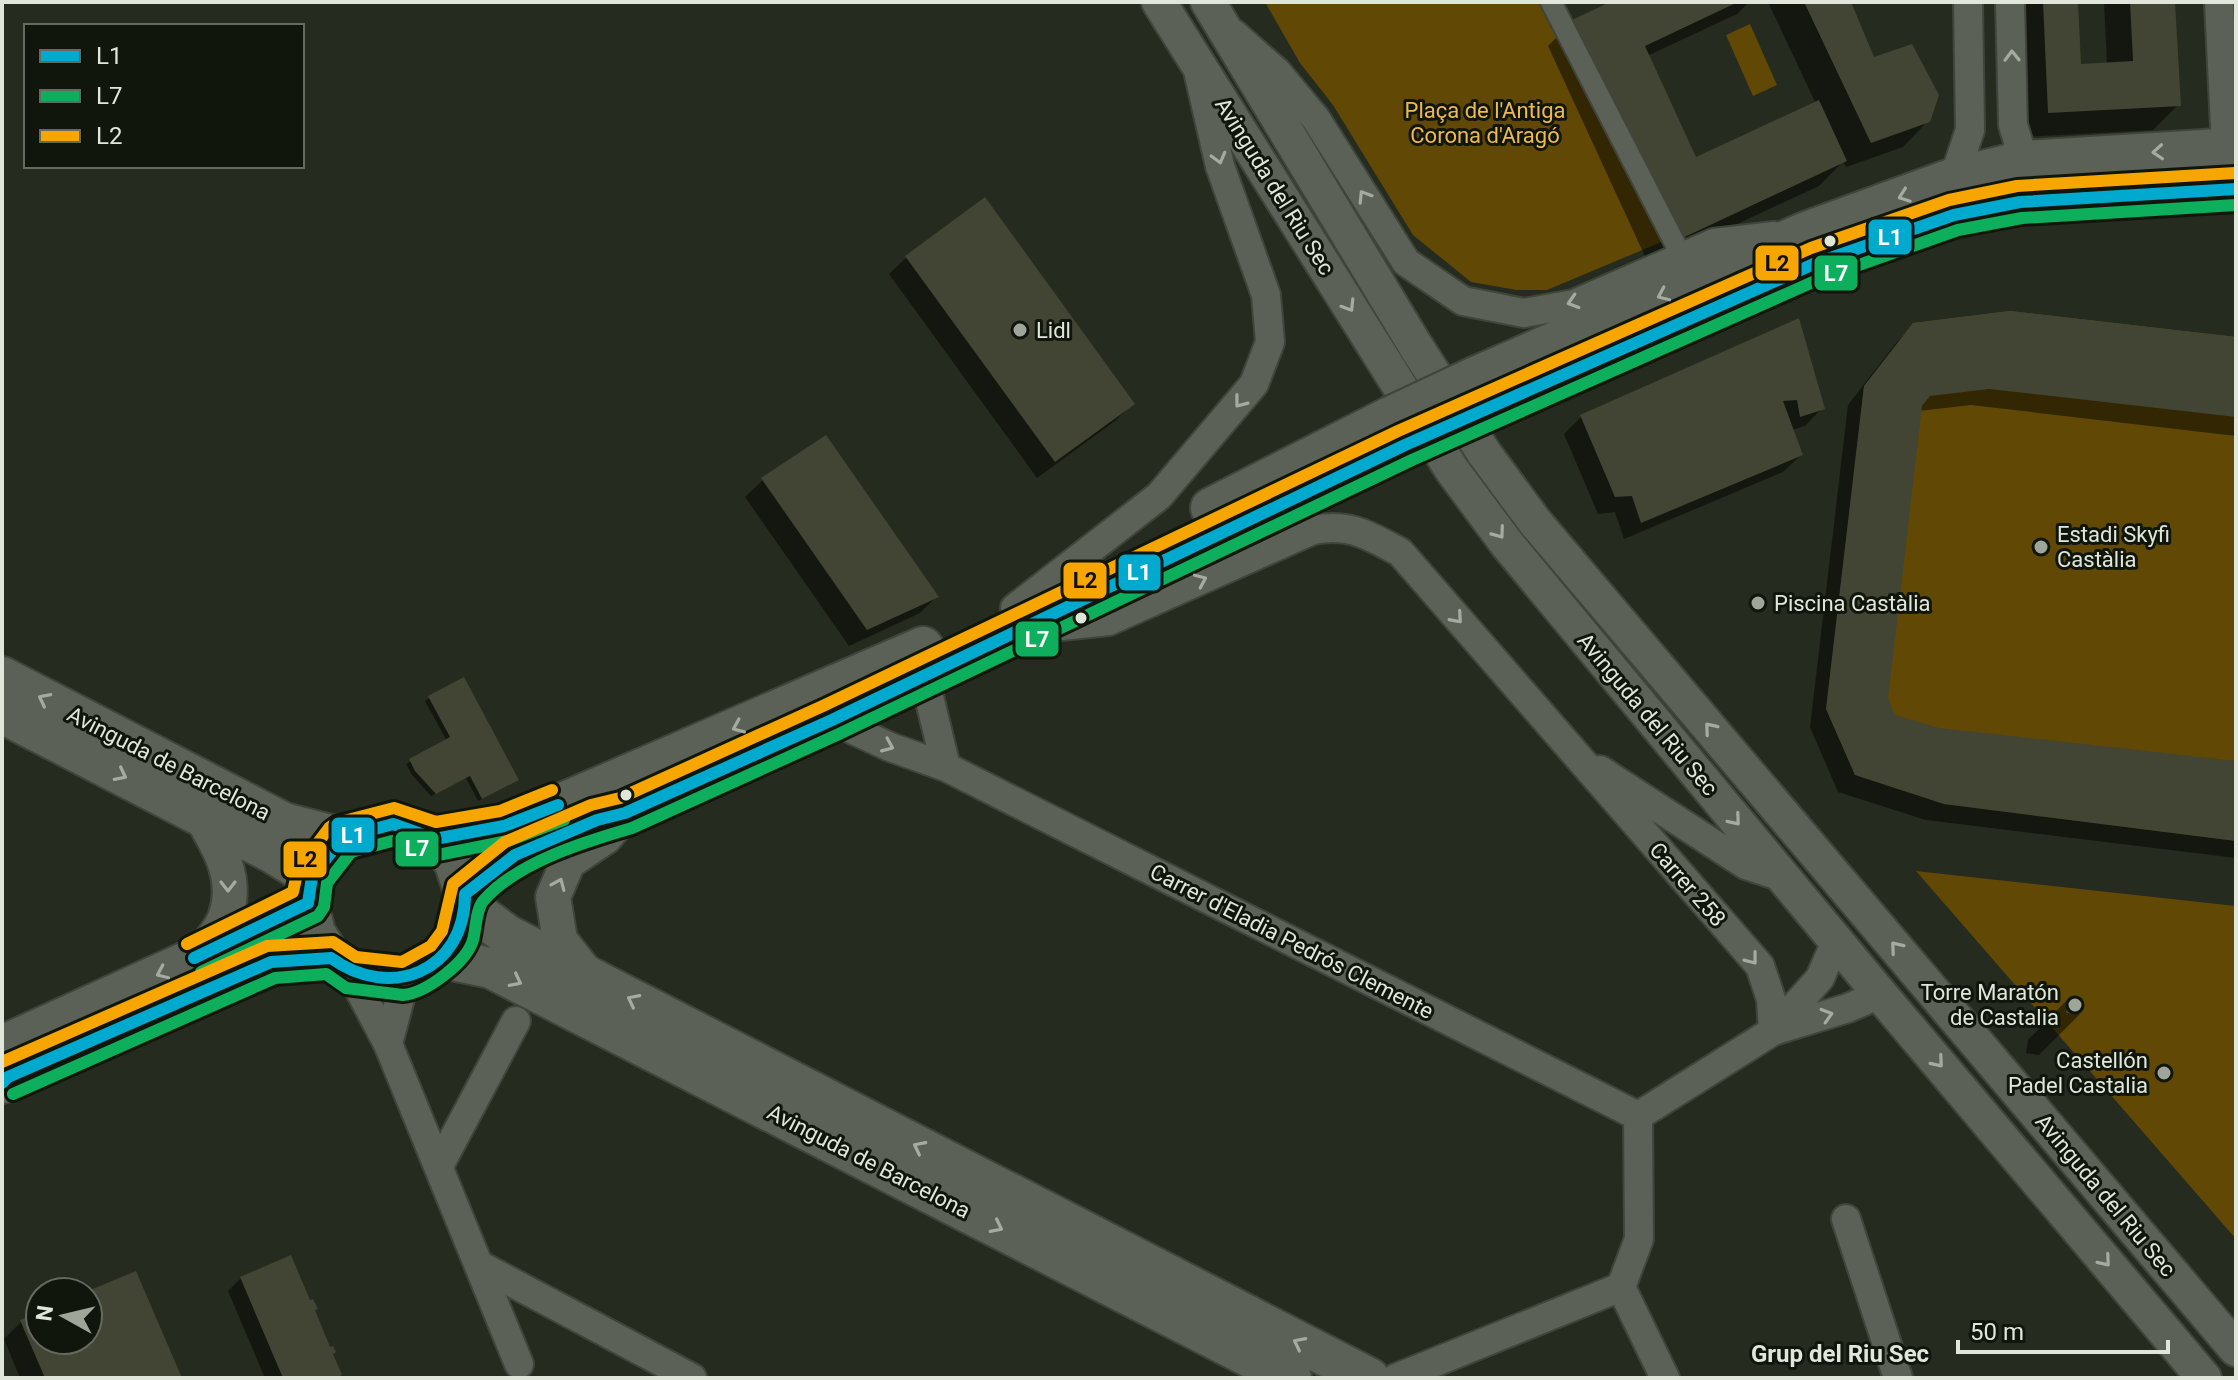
<svg xmlns="http://www.w3.org/2000/svg" width="2238" height="1380" viewBox="0 0 2238 1380" font-family="Roboto,sans-serif">
	<style>
		.green { fill: #614805 }
		.shadow { fill: #0007 }
		.building { fill: #424533 }
		.lines { fill: none; stroke-linecap: round; stroke-linejoin: round }
		.pedestrian-casing { stroke: #40453b; stroke-width: 24 }
		.minor-casing { stroke: #40453b; stroke-width: 32 }
		.tertiary-casing { stroke: #40453b; stroke-width: 38 }
		.secondary-casing { stroke: #40453b; stroke-width: 44 }
		.pedestrian { stroke: #5c6158; stroke-width: 20 }
		.minor { stroke: #5c6158; stroke-width: 28 }
		.tertiary { stroke: #5c6158; stroke-width: 34 }
		.secondary { stroke: #5c6158; stroke-width: 40 }
		.secondary-bridge-casing { stroke: #40453b; stroke-width: 44; stroke-linecap: butt }
		.secondary-bridge { stroke: #5c6158; stroke-width: 40 }
		.bus-1-casing { stroke: #11160d; stroke-width: 18 }
		.bus-2-casing { stroke: #11160d; stroke-width: 18 }
		.bus-3-casing { stroke: #11160d; stroke-width: 18 }
		.bus-1 { stroke: #00a9ce; stroke-width: 12 }
		.bus-2 { stroke: #0daf5c; stroke-width: 12 }
		.bus-3 { stroke: #f7a600; stroke-width: 12 }
		.oneway { stroke: #a5aba0 }
		.bus-dot { fill: #e0e7da; stroke: #11160d; stroke-width: 3 }
		.poi-dot { fill: #9fa599; stroke: #11160d; stroke-width: 3 }
		.labels { text-anchor: middle; stroke-width: 6; stroke-linejoin: round; paint-order: stroke }
		.park-label { font-size: 22px; fill: #efba4c; stroke: #11160d }
		.street-label { font-size: 22px; fill: #e0e7da; stroke: #11160d }
		.poi-label { font-size: 22px; fill: #e0e7da; stroke: #11160d; text-anchor: start }
		.neighbourhood-label { font-size: 24px; font-weight: bold; fill: #e0e7da; stroke: #11160d }
		.line-badge { stroke: #11160d; stroke-width: 3 }
		.badge-label { font-size: 22px; text-anchor: middle; font-weight: bold; fill: #fff }
		.pale-badge-label { font-size: 22px; text-anchor: middle; font-weight: bold; fill: #111 }
	</style>
	<rect width="100%" height="100%" fill="#252b1f"/>
	<g class="green">
		<path d="M1265,2H1559L1678,235L1547,290H1517L1471,282L1413,235L1333,105L1300,63Z"/>
		<path d="M1750,24L1777,85L1753,96L1726,35Z"/>
		<path d="M2010,311L2236,337V841L1944,804L1855,775L1826,709L1864,386L1913,323Z"/>
		<path d="M1916,871L2236,906V1239Z"/>
	</g>
	<g class="shadow">
		<path d="M1615,2H1749L1737,14L1647,56L1695,160L1816,104L1768,2H1849L1873,59L1928,121L1903,147L1846,167L1843,162L1819,186L1649,265L1548,46L1573,21Z"/>
		<path d="M2017,2H2076L2079,66L2107,64L2104,2H2173L2178,105L2153,130L2024,137Z"/>
		<path d="M907,257L1132,404L1115,421L1037,478L889,274Z"/>
		<path d="M1798,321L1822,408L1805,426L1792,430L1801,455L1783,472L1624,539L1615,512L1598,514L1564,434L1581,417Z"/>
		<path d="M1913,325L2236,339V436L1971,405L1919,411L1886,699L1894,716L1939,730L2236,763V858L1926,820L1838,792L1810,727L1848,405L1896,343Z"/>
		<path d="M763,480L937,596L920,613L849,646L745,497Z"/>
		<path d="M429,698L513,783L478,801L466,778L431,796L412,775L406,764L447,741L425,701Z"/>
		<path d="M2069,998L2080,1014L2039,1055L2026,1053L2028,1040Z"/>
		<path d="M241,1278L313,1311L340,1375L337,1378H265L228,1291Z"/>
		<path d="M88,1294L180,1378H20L4,1339L21,1322L40,1314V1340H88Z"/>
	</g>
	<g class="building">
		<path d="M1610,2H1738L1645,46L1696,157L1819,100L1847,161L1674,242L1572,20Z"/>
		<path d="M1804,2H1851L1874,57L1912,44L1939,95L1930,122L1871,143Z"/>
		<path d="M2043,2H2078L2081,64L2133,61L2130,2H2175L2181,106L2048,113Z"/>
		<path d="M985,197L1135,404L1055,462L905,256Z"/>
		<path d="M2010,311L2236,337V417L1989,389L1930,396L1922,406L1888,699L1895,715L1939,728L2236,761V841L1944,804L1855,775L1826,709L1864,386L1913,323Z"/>
		<path d="M1799,318L1825,409L1800,417L1797,400L1783,401L1803,455L1641,523L1632,496L1615,497L1580,415Z"/>
		<path d="M826,435L939,597L867,630L761,478Z"/>
		<path d="M464,677L519,780L482,799L470,776L436,794L415,771L409,759L450,737L428,696Z"/>
		<path d="M2069,996L2084,998L2082,1014L2066,1013Z"/>
		<path d="M291,1255L310,1300L313,1299L318,1309L315,1310L330,1347L333,1346L336,1352L333,1354L342,1375L336,1378H283L240,1277Z"/>
		<path d="M136,1271L182,1378H45L20,1320L40,1312V1340H88V1291Z"/>
	</g>
	<g class="lines">
		<g class="pedestrian-casing">
			<path id="pedestrian" d="M1551,2L1682,257"/>
		</g>
		<g class="minor-casing">
			<g id="minor">
				<path d="M2010,2L2013,125L2024,161"/>
				<path d="M2219,2L2226,148"/>
				<path d="M1234,34L1277,72L1316,119L1406,262L1463,301L1524,313L1574,304L1714,243L1774,236"/>
				<path d="M1954,178L1970,130L1968,2"/>
				<path d="M1015,608L1159,496L1254,384L1270,342L1266,295L1220,166L1199,75"/>
				<path d="M1042,628L1109,621L1313,530C1350,523 1368,535 1400,552L1760,966L1771,999L1773,1031"/>
				<path d="M924,676L946,767"/>
				<path d="M832,720L890,747L946,767L1638,1116"/>
				<path d="M1600,770L1746,865L1782,877"/>
				<path d="M350,972L388,1044L519,1364"/>
				<path d="M1773,1031L1848,1008L1880,994"/>
				<path d="M388,1044L405,979"/>
				<path d="M439,1166L516,1021"/>
				<path d="M1846,1219L1898,1378"/>
				<path d="M479,1265L692,1378"/>
				<path d="M1621,1287L1665,1378"/>
				<path d="M1396,1378L1621,1287L1639,1239L1638,1116L1773,1031L1820,978L1836,941"/>
			</g>
		</g>
		<g class="tertiary-casing">
			<g id="tertiary">
				<path d="M1159,2L1452,470L1507,544L1880,994L2204,1378"/>
				<path d="M1208,2L1415,345L1484,453L1535,522L2236,1349"/>
				<path d="M200,956C208,944 220,931 225,918C239,880 220,848 201,816"/>
				<path d="M587,974L560,940L553,897L568,862L605,837L625,813"/>
			</g>
		</g>
		<g class="secondary-casing">
			<g id="secondary">
				<path d="M1473,378L1806,232L1954,178L2024,161L2236,148"/>
				<path d="M1489,407L1816,263L1954,215L2020,202L2236,189"/>
				<path d="M1211,508L1390,417"/>
				<path d="M2,677L284,823L342,838"/>
				<path d="M2,713L271,852L312,877"/>
				<path d="M435,839L504,826L549,809L923,647"/>
				<path d="M442,958L491,968L1291,1378"/>
				<path d="M2,1046L250,933L308,903"/>
				<path d="M2,1083L8,1077L271,962L331,958"/>
				<path d="M1369,1378L507,935L465,904L457,938L442,958L405,979L350,972L331,958L315,933L308,903L312,877L342,838L393,824L435,839L454,861L465,894L515,855L597,820L625,813L832,720L1405,445"/>
			</g>
		</g>
		<use href="#pedestrian" class="pedestrian"/>
		<use href="#minor" class="minor"/>
		<use href="#tertiary" class="tertiary"/>
		<use href="#secondary" class="secondary"/>
		<g class="secondary-bridge-casing">
			<g id="secondary-bridge">
				<path d="M1390,417L1473,378"/>
				<path d="M1405,445L1489,407"/>
			</g>
		</g>
		<use href="#secondary-bridge" class="secondary-bridge"/>
		<g class="bus-1-casing">
			<g id="bus-1">
				<path d="M194,958L308,903L312,877L342,838L393,824L435,839L504,826L558,805"/>
				<path d="M2,1083L8,1077L271,962L331,958C390,1001 465,972 465,894L515,855L597,820L625,813L832,720L1405,445L1816,263L1954,215L2020,202L2236,189"/>
			</g>
		</g>
		<g class="bus-2-casing">
			<g id="bus-2">
				<path d="M201,972L318,916L324,907L327,883L351,852L392,841L438,855L508,841L564,820"/>
				<path d="M13,1094L275,978L326,974L346,988L403,995C426,993 466,963 473,940C476,929 476,908 484,900C518,862 584,842 632,828L839,734L1412,460L1822,278L1958,230L2022,218L2236,205"/>
			</g>
		</g>
		<g class="bus-3-casing">
			<g id="bus-3">
				<path d="M187,944L293,892L298,869L329,828L336,823L394,808L436,822L500,811L552,790"/>
				<path d="M2,1062L267,946L333,942L356,957L402,962L431,946L442,931L453,884L505,842L591,805L620,798L825,705L1398,431L1811,248L1949,200L2017,186L2235,173"/>
			</g>
		</g>
		<use href="#bus-1" class="bus-1"/>
		<use href="#bus-2" class="bus-2"/>
		<use href="#bus-3" class="bus-3"/>
	</g>
	<defs><path id="oneway-chevron" d="M-2-3.5L2.5 0L-2 3.5" fill="none" stroke-width="1.6" stroke-linecap="round" stroke-linejoin="round" transform="scale(2)"/></defs>
	<g class="oneway">
		<use href="#oneway-chevron" transform="translate(2012 56) rotate(-91)"/>
		<use href="#oneway-chevron" transform="translate(2158 152) rotate(176)"/>
		<use href="#oneway-chevron" transform="translate(1219 158) rotate(75)"/>
		<use href="#oneway-chevron" transform="translate(1364 196) rotate(-122)"/>
		<use href="#oneway-chevron" transform="translate(1904 196) rotate(160)"/>
		<use href="#oneway-chevron" transform="translate(1663 295) rotate(156)"/>
		<use href="#oneway-chevron" transform="translate(1573 302) rotate(163)"/>
		<use href="#oneway-chevron" transform="translate(1349 306) rotate(58)"/>
		<use href="#oneway-chevron" transform="translate(1240 402) rotate(128)"/>
		<use href="#oneway-chevron" transform="translate(1499 533) rotate(54)"/>
		<use href="#oneway-chevron" transform="translate(1201 580) rotate(-24)"/>
		<use href="#oneway-chevron" transform="translate(1457 618) rotate(49)"/>
		<use href="#oneway-chevron" transform="translate(44 699) rotate(-153)"/>
		<use href="#oneway-chevron" transform="translate(738 727) rotate(157)"/>
		<use href="#oneway-chevron" transform="translate(1710 728) rotate(-130)"/>
		<use href="#oneway-chevron" transform="translate(888 746) rotate(23)"/>
		<use href="#oneway-chevron" transform="translate(121 775) rotate(27)"/>
		<use href="#oneway-chevron" transform="translate(1735 820) rotate(50)"/>
		<use href="#oneway-chevron" transform="translate(559 884) rotate(-67)"/>
		<use href="#oneway-chevron" transform="translate(228 886) rotate(90)"/>
		<use href="#oneway-chevron" transform="translate(1896 947) rotate(-130)"/>
		<use href="#oneway-chevron" transform="translate(1752 959) rotate(52)"/>
		<use href="#oneway-chevron" transform="translate(162 973) rotate(156)"/>
		<use href="#oneway-chevron" transform="translate(516 981) rotate(27)"/>
		<use href="#oneway-chevron" transform="translate(633 1000) rotate(-153)"/>
		<use href="#oneway-chevron" transform="translate(1827 1015) rotate(-17)"/>
		<use href="#oneway-chevron" transform="translate(1938 1062) rotate(50)"/>
		<use href="#oneway-chevron" transform="translate(919 1147) rotate(-153)"/>
		<use href="#oneway-chevron" transform="translate(997 1227) rotate(27)"/>
		<use href="#oneway-chevron" transform="translate(2105 1261) rotate(50)"/>
		<use href="#oneway-chevron" transform="translate(1299 1343) rotate(-153)"/>
	</g>
	<g class="bus-dot">
		<circle cx="1830" cy="241" r="7"/>
		<circle cx="1081" cy="618" r="7"/>
		<circle cx="626" cy="795" r="7"/>
	</g>
	<g class="poi-dot">
		<circle cx="1020" cy="330" r="8"/>
		<circle cx="2041" cy="547" r="8"/>
		<circle cx="1758" cy="603" r="8"/>
		<circle cx="2075" cy="1005" r="8"/>
		<circle cx="2164" cy="1073" r="8"/>
	</g>
	<g class="labels">
		<g class="park-label">
			<text x="1485" y="118">Plaça de l'Antiga<tspan x="1485" dy="25">Corona d'Aragó</tspan></text>
		</g>
		<g class="street-label">
			<text transform="translate(1275 186) rotate(58)" y="8">Avinguda del Riu Sec</text>
			<text transform="translate(1648 714) rotate(50)" y="8">Avinguda del Riu Sec</text>
			<text transform="translate(169 763) rotate(27)" y="8">Avinguda de Barcelona</text>
			<text transform="translate(1688 884) rotate(49)" y="8">Carrer 258</text>
			<text transform="translate(1292 941) rotate(27)" y="8">Carrer d'Eladia Pedrós Clemente</text>
			<text transform="translate(869 1161) rotate(27)" y="8">Avinguda de Barcelona</text>
			<text transform="translate(2106 1195) rotate(50)" y="8">Avinguda del Riu Sec</text>
		</g>
		<g class="poi-label">
			<text x="1036" y="338">Lidl</text>
			<text x="2057" y="542">Estadi Skyfi<tspan x="2057" dy="25">Castàlia</tspan></text>
			<text x="1774" y="611">Piscina Castàlia</text>
			<text x="2059" y="1000" text-anchor="end">Torre Maratón<tspan x="2059" dy="25">de Castalia</tspan></text>
			<text x="2148" y="1068" text-anchor="end">Castellón<tspan x="2148" dy="25">Padel Castalia</tspan></text>
		</g>
		<g class="neighbourhood-label">
			<text x="1840" y="1362">Grup del Riu Sec</text>
		</g>
	</g>
	<g class="line-badge">
		<rect x="1867" y="218" width="46" height="38" rx="8" fill="#00a9ce"/>
		<rect x="1754" y="244" width="46" height="38" rx="8" fill="#f7a600"/>
		<rect x="1813" y="254" width="46" height="38" rx="8" fill="#0daf5c"/>
		<rect x="1117" y="553" width="45" height="39" rx="8" fill="#00a9ce"/>
		<rect x="1062" y="561" width="46" height="39" rx="8" fill="#f7a600"/>
		<rect x="1014" y="620" width="46" height="38" rx="8" fill="#0daf5c"/>
		<rect x="330" y="816" width="46" height="38" rx="8" fill="#00a9ce"/>
		<rect x="394" y="830" width="46" height="38" rx="8" fill="#0daf5c"/>
		<rect x="282" y="840" width="46" height="39" rx="8" fill="#f7a600"/>
	</g>
	<g class="badge-label">
		<text x="1890" y="245">L1</text>
		<text x="1836" y="281">L7</text>
		<text x="1139" y="580">L1</text>
		<text x="1037" y="647">L7</text>
		<text x="353" y="843">L1</text>
		<text x="417" y="856">L7</text>
	</g>
	<g class="pale-badge-label">
		<text x="1777" y="271">L2</text>
		<text x="1085" y="588">L2</text>
		<text x="305" y="867">L2</text>
	</g>
	<rect width="2238" height="1380" fill="none" stroke="#e0e7da" stroke-width="8"/>
	<rect x="24" y="24" width="280" height="144" fill="#11160d" stroke="#646a5f" stroke-width="2"/>
	<rect x="40" y="50" width="40" height="12" fill="#00a9ce" stroke="#646a5f" stroke-width="2"/>
	<text x="96" y="64" font-size="24" fill="#e0e7da">L1</text>
	<rect x="40" y="90" width="40" height="12" fill="#0daf5c" stroke="#646a5f" stroke-width="2"/>
	<text x="96" y="104" font-size="24" fill="#e0e7da">L7</text>
	<rect x="40" y="130" width="40" height="12" fill="#f7a600" stroke="#646a5f" stroke-width="2"/>
	<text x="96" y="144" font-size="24" fill="#e0e7da">L2</text>
	<g transform="translate(64 1316) rotate(278)"><circle r="38" fill="#11160d" stroke="#646a5f" stroke-width="2"/>
	<path d="M0-6L14 30L0 20L-14 30Z" fill="#9fa599"/>
	<text y="-12" font-size="22" font-weight="bold" text-anchor="middle" fill="#e0e7da">N</text>
	</g>
	<path d="M1958 1340v12h210v-12" fill="none" stroke="#e0e7da" stroke-width="4"/>
	<text x="1970" y="1340" font-size="24" fill="#e0e7da" stroke="#11160d" stroke-width="6" paint-order="stroke">50 m</text>
</svg>
